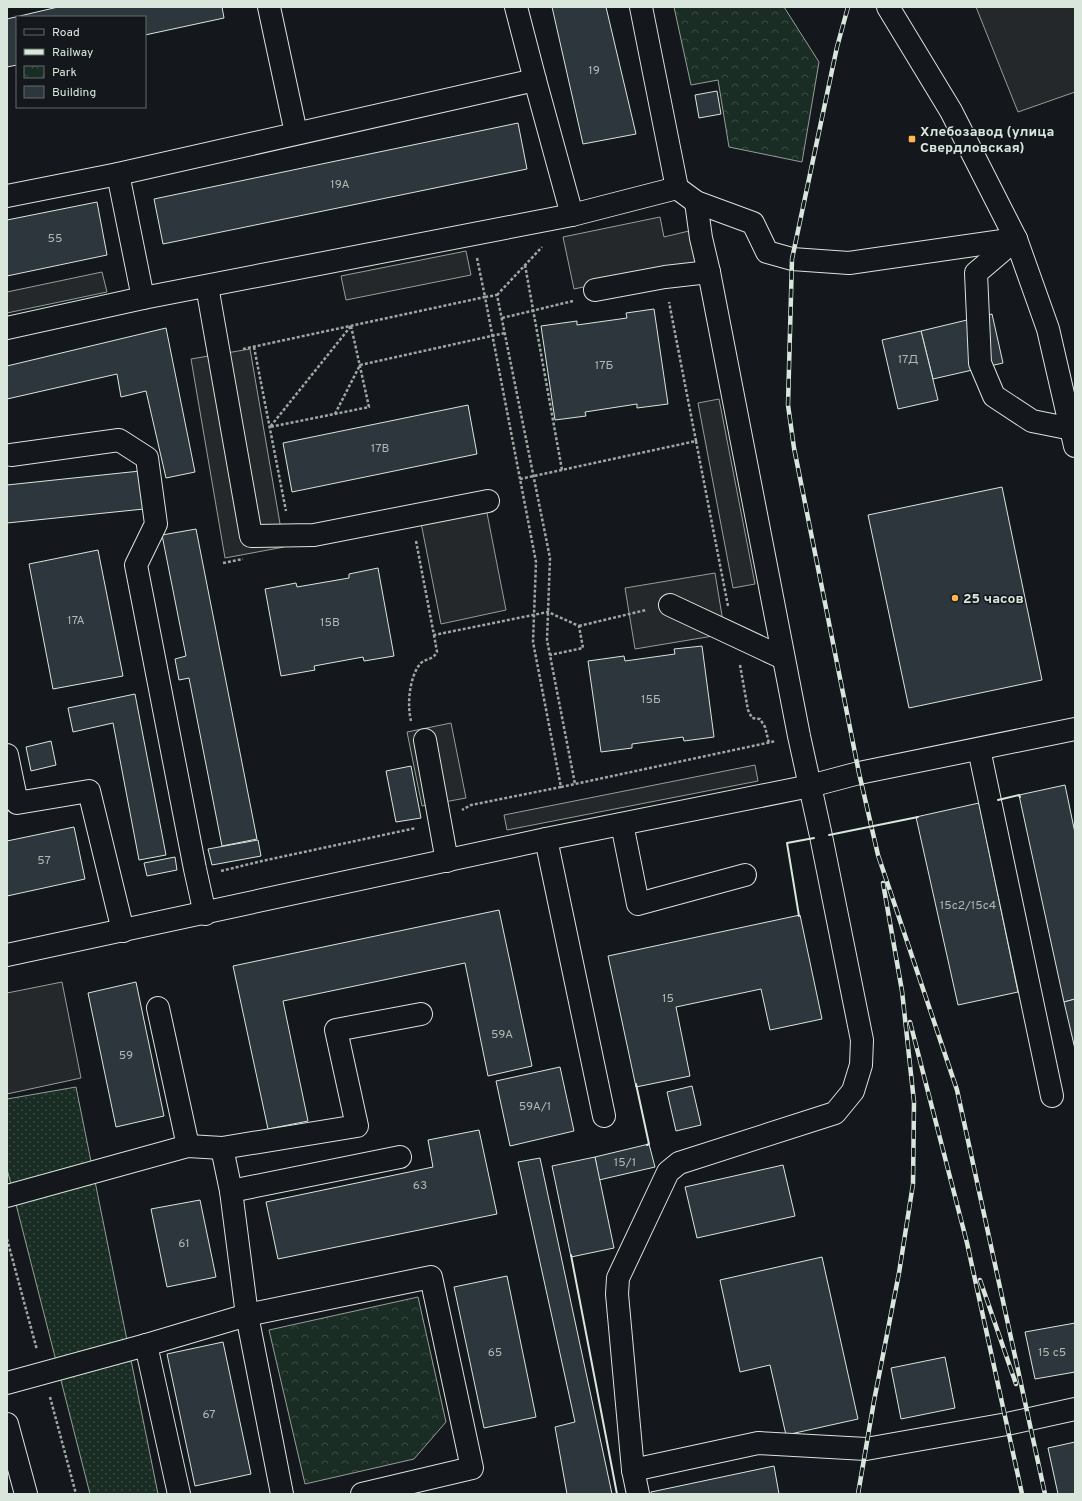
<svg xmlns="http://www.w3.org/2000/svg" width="1082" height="1501" viewBox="0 0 1082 1501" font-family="Overpass,sans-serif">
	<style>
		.grass { fill: url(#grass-dots); stroke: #939e99 }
		.park { fill: url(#park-crowns); stroke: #939e99 }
		.parking { fill: #24282b; stroke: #939e99 }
		.building { fill: #2c363c; stroke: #d8e6dc }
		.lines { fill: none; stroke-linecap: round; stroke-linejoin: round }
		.minor-casing { stroke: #d8e6dc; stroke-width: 24 }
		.major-casing { stroke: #d8e6dc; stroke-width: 24 }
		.highway-casing { stroke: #d8e6dc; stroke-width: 24 }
		.path { stroke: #9da8a2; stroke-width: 2.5; stroke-dasharray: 3 2; stroke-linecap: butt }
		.minor { stroke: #14181c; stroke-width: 22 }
		.major { stroke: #14181c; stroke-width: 22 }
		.highway { stroke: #14181c; stroke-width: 22 }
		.rail-casing { stroke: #d8e6dc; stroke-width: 4.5 }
		.rail { stroke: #14181c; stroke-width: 3; stroke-dasharray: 9; stroke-linecap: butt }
		.wall { stroke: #d8e6dc; stroke-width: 2 }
		.poi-dot { fill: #ffb74d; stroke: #14181c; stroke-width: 1.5 }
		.labels { text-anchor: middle; stroke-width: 3; stroke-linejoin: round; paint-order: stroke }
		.number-label { font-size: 12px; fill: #adbab4 }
		.poi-label { font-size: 14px; font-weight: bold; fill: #d8e6dc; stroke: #14181c; text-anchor: start }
	</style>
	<defs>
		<pattern id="grass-dots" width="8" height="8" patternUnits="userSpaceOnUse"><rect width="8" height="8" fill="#1a2d24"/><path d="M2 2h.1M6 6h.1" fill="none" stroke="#3b4b43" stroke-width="1.8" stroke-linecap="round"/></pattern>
		<pattern id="park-crowns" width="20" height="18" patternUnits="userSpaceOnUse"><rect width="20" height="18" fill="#1a2d24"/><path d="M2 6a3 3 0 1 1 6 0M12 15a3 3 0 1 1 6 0" fill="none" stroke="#3b4b43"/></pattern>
	</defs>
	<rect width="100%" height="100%" fill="#14181c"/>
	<path class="grass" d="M76,1087L158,1494H90L7,1169V1099Z"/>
	<g class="park">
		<path d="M674,7H784L819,62L802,162L729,147L718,80L691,85Z"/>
		<path d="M418,1297L446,1422L414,1459L305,1484L269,1330Z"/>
	</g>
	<g class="parking">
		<path d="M976,7H1075V92L1018,112Z"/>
		<path d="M660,217L664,237L693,230L700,262L574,289L563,237Z"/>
		<path d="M466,251L471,275L346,300L341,276Z"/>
		<path d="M102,272L107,292L7,313V292Z"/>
		<path d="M250,349L284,547L225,558L191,359Z"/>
		<path d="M719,399L755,584L733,588L698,403Z"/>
		<path d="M486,508L506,610L441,624L421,523Z"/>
		<path d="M715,573L725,634L635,649L625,588Z"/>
		<path d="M451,723L466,798L422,806L407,732Z"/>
		<path d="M755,765L758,781L507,830L504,815Z"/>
		<path d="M62,982L81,1078L7,1094V993Z"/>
	</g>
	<g class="building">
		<path d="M58,7H222L224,18L145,35V17H17V65L7,67V19Z"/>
		<path d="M552,7H606L636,134L583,144Z"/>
		<path d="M717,91L721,114L699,118L695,95Z"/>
		<path d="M518,123L527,169L163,244L154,199Z"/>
		<path d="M97,202L107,255L7,276V220Z"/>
		<path d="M654,309L668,404L637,408V404L585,412L586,416L555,420L541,326L577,321V325L627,318L626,313Z"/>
		<path d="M992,314L1003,363L933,379L921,331Z"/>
		<path d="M166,328L195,472L166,478L146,391L121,397L117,374L7,399V366Z"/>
		<path d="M921,331L938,400L898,409L882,340Z"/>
		<path d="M468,405L477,454L292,492L283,443Z"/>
		<path d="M140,471L144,509L7,523V485Z"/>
		<path d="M1002,487L1042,680L909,708L868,515Z"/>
		<path d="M196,529L257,839L222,846L189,678L179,680L175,659L186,656L162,535Z"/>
		<path d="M98,550L123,676L53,689L29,564Z"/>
		<path d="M378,568L394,656L364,661L363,657L314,666L315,670L281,676L265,589L296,583L297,587L349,578V574Z"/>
		<path d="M702,646L714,737L684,741L683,737L632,744V748L601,752L588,661L624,656L625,661L675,654L674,649Z"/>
		<path d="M135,694L166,855L139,860L113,723L73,732L68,708Z"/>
		<path d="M51,741L56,765L31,771L26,747Z"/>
		<path d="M411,766L421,818L396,822L386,771Z"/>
		<path d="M1065,785L1075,833V999L1064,1002L1019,795Z"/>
		<path d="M979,803L1018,992L958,1005L916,817Z"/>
		<path d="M74,827L85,879L7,896V841Z"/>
		<path d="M258,840L261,856L212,865L208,849Z"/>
		<path d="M175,857L177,870L147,876L144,863Z"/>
		<path d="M499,910L532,1066L488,1076L465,963L283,1001L308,1121L268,1129L233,966Z"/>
		<path d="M800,915L822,1019L770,1030L761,989L676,1007L690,1076L636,1087L608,956Z"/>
		<path d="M136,982L164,1116L116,1127L88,993Z"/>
		<path d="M1075,999V1049L1064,1002Z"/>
		<path d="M560,1067L574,1131L510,1146L496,1081Z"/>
		<path d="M692,1086L701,1125L676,1131L667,1092Z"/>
		<path d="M479,1130L497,1214L278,1259L266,1202L433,1167L428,1140Z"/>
		<path d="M649,1144L655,1167L599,1180L595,1157Z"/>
		<path d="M595,1157L614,1248L571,1257L552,1166Z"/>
		<path d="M540,1158L612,1494H567L555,1427L575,1422L518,1162Z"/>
		<path d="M783,1165L795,1216L697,1238L685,1187Z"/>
		<path d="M200,1200L216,1277L167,1287L151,1209Z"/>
		<path d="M822,1257L858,1419L786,1435L770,1365L740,1372L720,1280Z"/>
		<path d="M507,1276L536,1417L484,1428L454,1287Z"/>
		<path d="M1075,1323V1372L1035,1379L1025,1332Z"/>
		<path d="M223,1342L251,1474L195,1486L167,1354Z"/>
		<path d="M945,1357L955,1408L901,1419L891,1368Z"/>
		<path d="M1075,1442V1494H1058L1048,1448Z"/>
		<path d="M774,1466L779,1494H651V1492Z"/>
	</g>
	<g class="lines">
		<g class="minor-casing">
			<g id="minor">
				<path d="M269,7L296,133"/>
				<path d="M516,7L535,80L572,215"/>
				<path d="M641,7L677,188L696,202L753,223L767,252L792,259L849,263L1016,239"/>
				<path d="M118,174L143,298"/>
				<path d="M7,196L118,174L535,80"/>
				<path d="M1016,239L976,273L980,363L994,396L1032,421L1072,429"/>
				<path d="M207,286L251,536L314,535L488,501"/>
				<path d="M595,290L665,277L709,272"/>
				<path d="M7,328L143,298L572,215L677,188"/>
				<path d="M11,455L119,440L147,458L156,524L136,565L195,869L205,914"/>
				<path d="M670,605L783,658"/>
				<path d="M425,740L447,861"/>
				<path d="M979,749L1052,1096"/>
				<path d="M7,755L17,803L89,791L123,931"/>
				<path d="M622,824L638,904L745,875"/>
				<path d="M546,839L604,1116"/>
				<path d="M7,955L546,839L810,786L859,773L1075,729"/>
				<path d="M158,1008L188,1146"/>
				<path d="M222,1148L231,1191L247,1315L282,1494"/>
				<path d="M231,1191L400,1157"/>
				<path d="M7,1196L188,1146L222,1148L357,1126L336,1030L421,1014"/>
				<path d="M146,1345L179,1494"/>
				<path d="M7,1383L146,1345L247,1315L431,1277L472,1468L362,1494"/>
				<path d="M633,1470L758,1443L866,1449L1007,1424L1075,1409"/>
				<path d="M638,1494L633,1470L617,1294L618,1278L668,1172L679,1163L835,1113L853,1091L861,1065L862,1040L821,836L799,736L709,272L701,238L696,202"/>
			</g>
		</g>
		<g class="major-casing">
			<path id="major" d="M7,1424L26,1494"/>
		</g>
		<g class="highway-casing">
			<path id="highway" d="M888,7L951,111L1016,239L1048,329L1075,446"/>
		</g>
		<g class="path">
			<path d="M477,258L485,297L497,295L550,558L547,640L575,784"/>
			<path d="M525,265L562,470"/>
			<path d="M497,295L542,247"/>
			<path d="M502,318L573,301"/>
			<path d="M351,326L369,407L270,427Z"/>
			<path d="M254,347L286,511"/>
			<path d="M243,349L485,297L536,562L533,642L561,787L471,805L462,810"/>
			<path d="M335,414L360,365L505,333"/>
			<path d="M696,441L728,606"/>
			<path d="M520,479L696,441L669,302"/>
			<path d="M416,541L434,635L548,612L579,626L583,648L550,655"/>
			<path d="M223,563L243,559"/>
			<path d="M579,626L646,610"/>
			<path d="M740,665L748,710L752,718L760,719L765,727L769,743"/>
			<path d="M411,721C407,705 409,678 420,664C425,658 432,661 437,652L434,635"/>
			<path d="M561,787L776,741"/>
			<path d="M221,871L262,861L416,828"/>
			<path d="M7,1239L37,1350"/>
			<path d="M50,1397L76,1494"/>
		</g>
		<use href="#minor" class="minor"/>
		<use href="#major" class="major"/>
		<use href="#highway" class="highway"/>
		<g class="rail-casing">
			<g id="rail">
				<path d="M848,7L837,47L792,259L788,405L794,448L859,773L878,855L957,1090L1045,1494"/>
				<path d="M910,1022L967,1243L1022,1494"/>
				<path d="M980,1280L1016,1384"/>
				<path d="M858,1494L874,1401L899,1273L913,1184L914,1102L902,991L883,883"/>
			</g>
		</g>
		<use href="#rail" class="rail"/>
		<g class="wall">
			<path d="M998,800L1019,795L1020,797"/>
			<path d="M829,835L918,817"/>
			<path d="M799,916L787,843L814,838"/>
			<path d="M636,1084L649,1144L647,1145"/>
			<path d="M571,1255L617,1494"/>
		</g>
	</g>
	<g class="poi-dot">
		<rect x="908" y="135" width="8" height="8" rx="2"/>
		<circle cx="955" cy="598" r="4"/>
	</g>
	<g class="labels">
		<g class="number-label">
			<text x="594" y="74">19</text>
			<text x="340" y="188">19А</text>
			<text x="55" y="242">55</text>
			<text x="908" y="363">17Д</text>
			<text x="604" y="369">17Б</text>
			<text x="380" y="452">17В</text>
			<text x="76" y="624">17А</text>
			<text x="330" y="626">15В</text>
			<text x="651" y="703">15Б</text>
			<text x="44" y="864">57</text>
			<text x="968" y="909">15с2/15с4</text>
			<text x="668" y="1002">15</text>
			<text x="502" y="1038">59А</text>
			<text x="126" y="1059">59</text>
			<text x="535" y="1110">59А/1</text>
			<text x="625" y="1166">15/1</text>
			<text x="420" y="1189">63</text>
			<text x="184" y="1247">61</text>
			<text x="495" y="1356">65</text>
			<text x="1052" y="1356">15 с5</text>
			<text x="209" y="1418">67</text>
		</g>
		<g class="poi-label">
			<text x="920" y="136">Хлебозавод (улица<tspan x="920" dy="16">Свердловская)</tspan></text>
			<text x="963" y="603">25 часов</text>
		</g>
	</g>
	<rect width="1082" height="1501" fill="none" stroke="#d8e6dc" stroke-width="16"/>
	<rect x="16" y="16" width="130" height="92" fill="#14181c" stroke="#626a69"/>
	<rect x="24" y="29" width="20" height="6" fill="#14181c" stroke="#626a69"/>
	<text x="52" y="36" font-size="12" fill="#d8e6dc">Road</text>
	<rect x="24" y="49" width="20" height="6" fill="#d8e6dc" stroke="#626a69"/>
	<text x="52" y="56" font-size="12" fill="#d8e6dc">Railway</text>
	<rect x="24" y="66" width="20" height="12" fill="url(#park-crowns)" stroke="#626a69"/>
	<text x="52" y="76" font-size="12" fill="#d8e6dc">Park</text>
	<rect x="24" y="86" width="20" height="12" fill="#2c363c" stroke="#626a69"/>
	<text x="52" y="96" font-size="12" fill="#d8e6dc">Building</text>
</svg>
